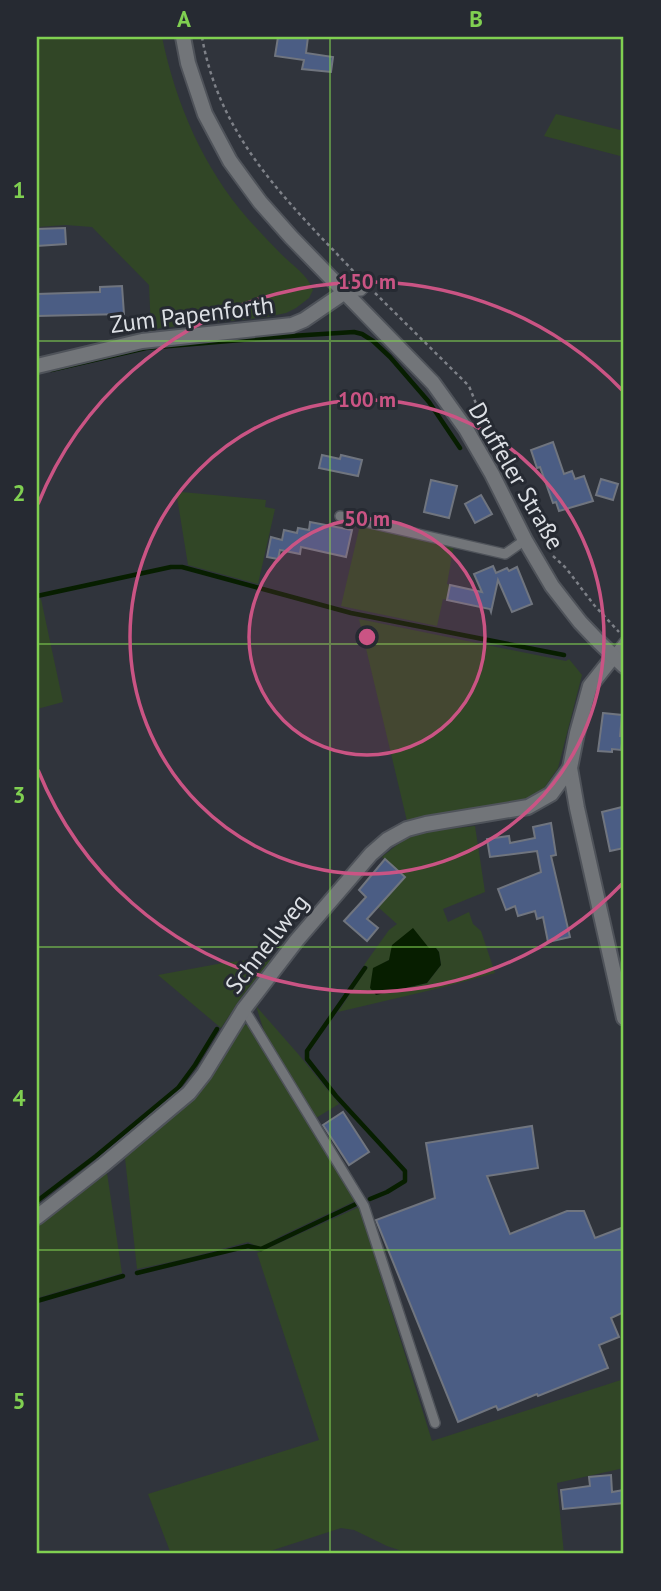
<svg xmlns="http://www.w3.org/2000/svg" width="661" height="1591" viewBox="0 0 661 1591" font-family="'PT Sans',sans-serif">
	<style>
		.green { fill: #314626; fill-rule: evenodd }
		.water { fill: #071e00 }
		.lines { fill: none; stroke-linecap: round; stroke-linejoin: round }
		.stream { stroke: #071e00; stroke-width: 4.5 }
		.building { fill: #4b5d84; stroke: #70757f; stroke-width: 2 }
		.service-casing { stroke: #4f535a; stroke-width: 12 }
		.minor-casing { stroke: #4f535a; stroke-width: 18 }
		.tertiary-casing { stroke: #4f535a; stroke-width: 18 }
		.path { stroke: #7e8188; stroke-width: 2.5; stroke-dasharray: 3.5 3.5; stroke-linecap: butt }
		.service { stroke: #727579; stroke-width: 9 }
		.minor { stroke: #727579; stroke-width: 14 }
		.tertiary { stroke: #727579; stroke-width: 14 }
		.grid { fill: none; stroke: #80d051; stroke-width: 2; stroke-opacity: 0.55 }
		.ring { fill: none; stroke: #ca5484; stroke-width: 3.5 }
		.labels { text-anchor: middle; stroke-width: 6; stroke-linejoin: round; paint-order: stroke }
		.street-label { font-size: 24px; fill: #dcdfe4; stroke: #262a32 }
		.centre { fill: #ca5484; stroke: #262a32; stroke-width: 3.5 }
		.ring-label { font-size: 21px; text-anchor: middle; font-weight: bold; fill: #ca5484; stroke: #262a32; stroke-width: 6; stroke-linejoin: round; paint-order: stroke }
		.neatline { fill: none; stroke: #80d051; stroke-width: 2.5 }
		.grid-label { font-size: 23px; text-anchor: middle; font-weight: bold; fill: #80d051 }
	</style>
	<rect width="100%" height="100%" fill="#30343c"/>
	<g class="green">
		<path d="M37,37H162C176,104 203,167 248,219C259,231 270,243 281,254C293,266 307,274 313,290L309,298L296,308L286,313L267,317L160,328L151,331L149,285L92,227L66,225L37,227Z"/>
		<path d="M556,114L624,131V157L544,136Z"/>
		<path d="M182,492L266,500L265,507L275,509L258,584L188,565L177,497Z"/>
		<path d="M360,525L454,545L447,584L450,585L447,600L443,599L437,626L341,606Z"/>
		<path d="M41,599L63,702L37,709V600Z"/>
		<path d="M359,619L566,661L569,659L582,675L558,768L542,791L527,799L424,817L407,821Z"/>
		<path d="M475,826L485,892L443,909L448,922L469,912L473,924L481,931L495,973L444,987L338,1012L368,967L364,965L389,930L397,924L378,907L404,877L382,857C391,850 399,842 409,838C429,829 454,829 475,826ZM436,948L439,952L441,965L427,983L376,995L373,969L389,960Z"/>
		<path d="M259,959L271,960L242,996L221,1028L158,975L223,963Z"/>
		<path d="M256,1006L299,1055L339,1104L316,1118L265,1034Z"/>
		<path d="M244,1024L249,1026L355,1201L281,1236L261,1248L248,1242L180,1260L137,1269L125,1158L193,1100L209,1079Z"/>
		<path d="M107,1173L122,1273L37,1298V1227Z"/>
		<path d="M359,1207L432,1441L624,1379V1468L557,1483L564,1554H411L387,1546L354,1530L341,1528L261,1554H171L148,1494L319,1440L257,1253Z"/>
	</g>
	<path class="water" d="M413,928L429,948H436L439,952L441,965L427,983L376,995L370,988L373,968L389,960L392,945Z"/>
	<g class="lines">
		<g class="stream">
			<path d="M51,370L146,348L275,337L354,332L362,334L373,341L390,357L429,402L460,448"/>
			<path d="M37,596L171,567H182L351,613L564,655"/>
			<path d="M365,968L307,1051V1059L336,1096L405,1171V1181L387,1192L370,1199"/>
			<path d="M37,1201L96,1156L178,1088L195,1065L217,1029"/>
			<path d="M137,1273L248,1246L261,1249L356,1204"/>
			<path d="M37,1301L123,1276"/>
		</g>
	</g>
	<g class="building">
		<path d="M278,37H308L306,53L333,57L331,72L302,69L304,60L275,56Z"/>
		<path d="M65,228L66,244L37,246V229Z"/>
		<path d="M122,286L124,314L37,316V294L100,292V287Z"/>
		<path d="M553,442L564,474L572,471L575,479L584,476L593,501L559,511L556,502L553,503L540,467L537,468L531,450Z"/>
		<path d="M322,455L340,459L341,455L362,460L358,476L319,468Z"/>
		<path d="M601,479L618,484L613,500L596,495Z"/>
		<path d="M431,480L457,486L449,518L424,512Z"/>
		<path d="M481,495L492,514L475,523L465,504Z"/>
		<path d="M310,522L352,530L346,557L301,547L300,554L280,550L278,559L267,557L271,537L282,540L284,530L297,533L298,528L309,530Z"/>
		<path d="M493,566L496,573L507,568L509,571L517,567L532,604L512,612L498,580L491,612L490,609L447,600L450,585L482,592L474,574Z"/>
		<path d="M603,713L622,715L620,736H623L621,750L612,749V752L598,751Z"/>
		<path d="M622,807L624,816V848L610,851L602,812Z"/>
		<path d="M551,823L556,855L551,856L570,937L548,942L543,917L537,919L535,911L518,916L515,906L506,910L498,889L541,872L537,851L490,857L487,839L509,836L510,843L535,838L533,827Z"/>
		<path d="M385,859L405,877L367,919L378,928L367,941L344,921L366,897L359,890Z"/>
		<path d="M343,1112L369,1152L349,1165L323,1125Z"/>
		<path d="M532,1126L538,1168L487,1176L510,1234L567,1211H584L595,1238L624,1227V1312L611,1318L619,1337L599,1345L608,1368L538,1396L537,1394L498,1410L496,1406L458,1422L376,1220L435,1198L426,1143Z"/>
		<path d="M611,1475L612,1492L624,1490V1503L563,1509L561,1490L590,1486L589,1477Z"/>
	</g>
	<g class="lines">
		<g class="service-casing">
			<g id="service">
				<path d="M345,292L361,291L367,285"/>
				<path d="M340,516L505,554L525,540"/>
				<path d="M613,657L624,642"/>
				<path d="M244,1009L364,1206L435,1423"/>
			</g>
		</g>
		<g class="minor-casing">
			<g id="minor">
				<path d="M37,366L142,341L292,325L304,320L345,292"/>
				<path d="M613,657L590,686L577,733L570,768L577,808L624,1018"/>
				<path d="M37,1217L102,1166L189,1093L204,1074L244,1009L297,940L371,854L387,840L407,829L426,824L528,807L551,794L570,768"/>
			</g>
		</g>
		<g class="tertiary-casing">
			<path id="tertiary" d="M183,37L188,63L205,114L230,161L260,202L291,237L433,383L466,429L492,474L525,540L552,586L580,622L599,642L624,666"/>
		</g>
		<g class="path">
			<path d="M202,37C220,140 290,204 358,276"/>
			<path d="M375,293L469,386L489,436"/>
			<path d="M553,556L566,568L594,605L619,632"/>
		</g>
		<use href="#service" class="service"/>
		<use href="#minor" class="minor"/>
		<use href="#tertiary" class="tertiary"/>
	</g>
	<path class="grid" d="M330,37V1554M37,341H624M37,644H624M37,947H624M37,1250H624"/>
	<circle cx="367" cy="637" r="118" fill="#ca5484" fill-opacity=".12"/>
	<g class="ring">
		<circle cx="367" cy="637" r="118"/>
		<circle cx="367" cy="637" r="237"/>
		<path d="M622 884A355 355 0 0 1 38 770M38 504A355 355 0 0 1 622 390"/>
	</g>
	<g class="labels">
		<g class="street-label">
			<text transform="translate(192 315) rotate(-7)" y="8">Zum Papenforth</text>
			<text transform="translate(516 476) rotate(60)" y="8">Druffeler Straße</text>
			<text transform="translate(267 944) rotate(-52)" y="8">Schnellweg</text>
		</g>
	</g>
	<circle cx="367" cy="637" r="10" class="centre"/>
	<g class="ring-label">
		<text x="367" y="289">150 m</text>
		<text x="367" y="407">100 m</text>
		<text x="367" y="526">50 m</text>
	</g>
	<rect width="661" height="1591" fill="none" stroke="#262a32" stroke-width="77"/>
	<rect x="38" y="38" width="584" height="1514" class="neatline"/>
	<g class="grid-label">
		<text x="184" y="27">A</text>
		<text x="476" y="27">B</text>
		<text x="19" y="198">1</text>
		<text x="19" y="501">2</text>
		<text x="19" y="803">3</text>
		<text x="19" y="1106">4</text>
		<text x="19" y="1409">5</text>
	</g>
</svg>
